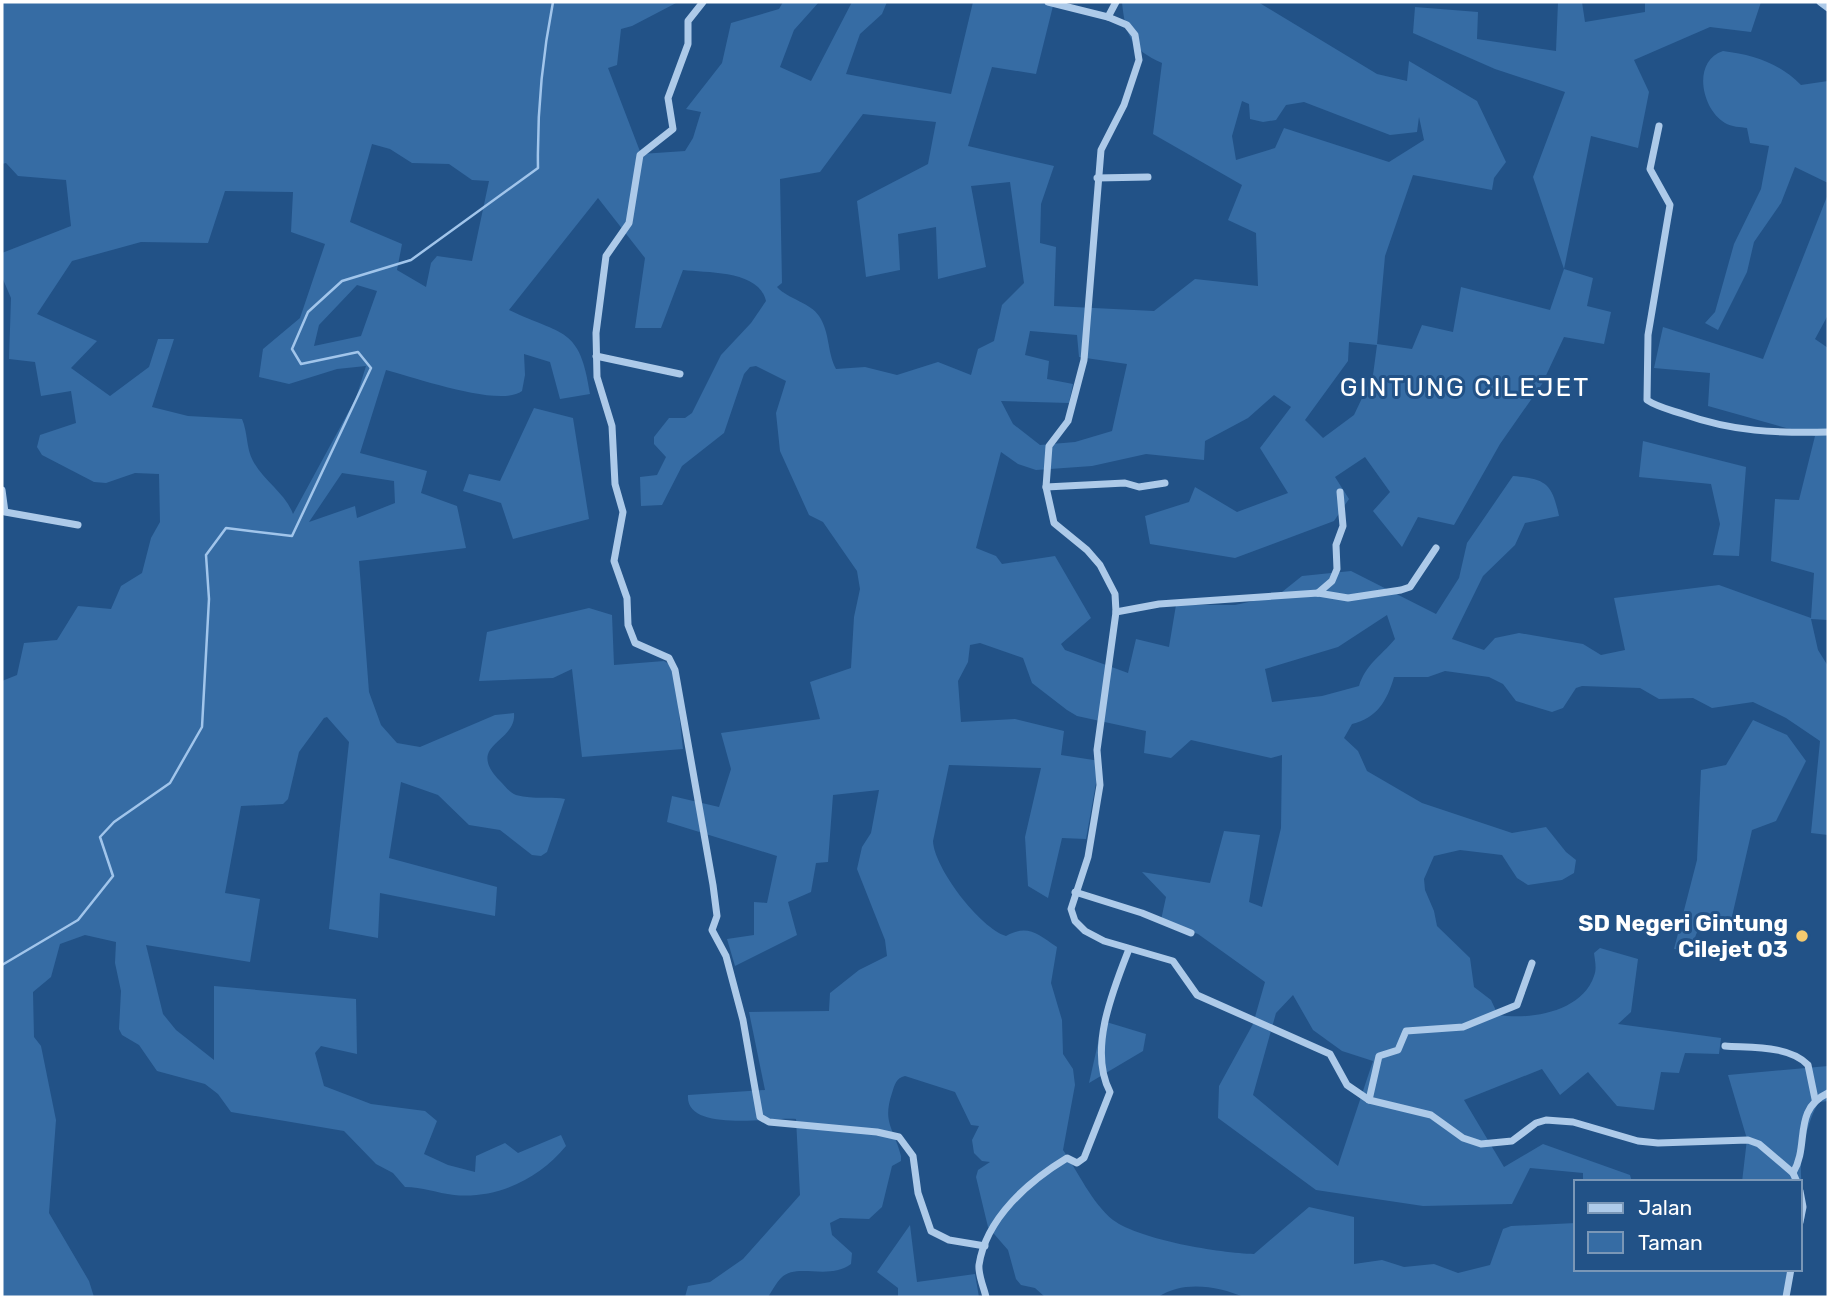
<svg xmlns="http://www.w3.org/2000/svg" width="1830" height="1299" viewBox="0 0 1830 1299" font-family="Rubik,sans-serif">
	<style>
		.green { fill: #366ca4; fill-rule: evenodd }
		.lines { fill: none; stroke-linecap: round; stroke-linejoin: round }
		.stream { stroke: #a1c5eb; stroke-width: 2.5 }
		.street { stroke: #adcae9; stroke-width: 7 }
		.poi-dot { fill: #f5ca6f; stroke: #225287; stroke-width: 2.5 }
		.labels { text-anchor: middle; stroke-width: 6; stroke-linejoin: round; paint-order: stroke }
		.poi-label { font-size: 23px; font-weight: bold; fill: #fff; stroke: #225287; text-anchor: end }
		.quarter-label { font-size: 26px; letter-spacing: 2px; fill: #fff; stroke: #225287 }
	</style>
	<rect width="100%" height="100%" fill="#225287"/>
	<g class="green">
		<path d="M2,2H678L632,26L621,29L617,65L608,68L641,154L685,151L693,138L701,112L686,109L722,63L731,23L779,9L783,2H819L794,30L780,67L811,81L852,2H887L882,14L860,34L846,74L951,94L973,2H1054L1036,74L992,67L968,146L1054,166L1041,204L1040,243L1056,247L1054,306L1154,311L1195,279L1258,286L1256,233L1228,220L1242,185L1153,134L1162,63C1132,50 1125,35 1122,2H1258L1377,74L1407,81L1409,61L1477,101L1506,162L1494,178L1492,190L1413,175L1385,256L1377,344L1412,349L1422,325L1453,332L1461,287L1550,310L1564,269L1533,177L1565,92L1495,69L1413,33L1415,7L1478,12L1477,39L1556,51L1558,2H1582L1585,22L1645,12V2H1761L1751,32L1710,27L1634,60L1649,92L1638,148L1591,136L1564,269L1593,278L1587,306L1611,312L1604,344L1564,337L1542,384L1500,444L1454,525L1418,517L1402,547L1373,511L1390,492L1365,457L1335,477L1349,499L1334,521L1235,558L1150,544L1145,516L1189,502L1195,487L1237,512L1288,493L1260,448L1291,407L1274,395L1248,418L1205,441L1204,460L1146,454L1092,466L1036,470L1018,464L1001,452L976,548L996,556L1002,564L1055,556L1091,618L1061,644L1065,650L1128,673L1136,639L1169,647L1176,605H1235L1277,596L1302,576L1351,571L1436,614L1459,578L1467,543L1513,476C1546,479 1552,483 1559,516L1525,523L1515,545L1483,576L1452,639L1484,650L1495,638L1519,633L1583,644L1601,655L1625,650L1614,598L1719,585L1811,618L1814,573L1771,561L1775,499L1799,500L1815,436L1708,406L1710,373L1654,368L1663,327L1763,359L1828,194V315L1815,339L1828,348V620L1811,619L1818,650L1828,666V835L1811,833L1820,741L1786,718L1753,702L1712,708L1693,698L1659,699L1640,688L1582,686L1576,688L1563,708L1552,712L1516,701L1503,684L1489,677L1445,671L1428,677H1394C1387,701 1377,718 1352,724L1344,738L1358,751L1367,771L1422,803L1512,833L1546,827L1566,852L1576,860L1574,873L1562,880L1528,885L1517,878L1502,855L1460,850L1434,856L1424,879L1425,890L1434,911L1437,926L1470,958L1474,987L1491,1000L1498,1015C1530,1020 1582,1012 1594,976C1597,969 1595,961 1594,953L1600,948L1638,959L1631,1012L1618,1024L1721,1038L1719,1054L1685,1053L1679,1073L1661,1072L1654,1110L1617,1106L1588,1072L1560,1095L1542,1069L1464,1100L1504,1167L1543,1144L1630,1175L1632,1182H1583V1173L1530,1168L1512,1204L1423,1206L1316,1190L1218,1118L1219,1086L1253,1024L1265,982L1198,934L1161,920L1166,897L1142,872L1210,883L1224,831L1260,835L1249,902L1262,907L1281,828L1282,755L1271,758L1191,740L1171,758L1144,753L1146,731L1077,716L1067,710L1032,683L1023,658L980,643L970,645L968,662L958,681L961,722L1015,719L1064,731L1061,755L1100,761L1086,839L1062,838L1048,898L1028,886L1025,837L1041,768L949,765L933,841C934,868 980,928 1006,936C1028,924 1037,934 1057,947L1051,983L1062,1020L1063,1054L1073,1069L1075,1085L1063,1150C1078,1172 1092,1203 1113,1220C1140,1240 1220,1253 1254,1254L1309,1207L1354,1217V1264L1382,1260L1404,1267L1434,1264L1458,1273L1490,1265L1503,1229L1511,1226L1576,1223V1269H1788L1786,1297H1244C1218,1286 1183,1280 1158,1297H1045L1035,1288L1021,1285L1016,1279L1008,1250L988,1227L976,1177L978,1170L990,1162L982,1161L974,1153L972,1140L979,1126L971,1125L955,1092L905,1076C896,1078 895,1084 892,1093C882,1123 894,1128 901,1156V1161L892,1166L882,1207L869,1219L840,1218L830,1223L832,1235L852,1253L851,1264C827,1281 797,1262 781,1278C776,1283 772,1291 768,1297H685L688,1286L710,1282L743,1259L800,1195L796,1119C771,1117 685,1133 688,1095L765,1090L749,1012L829,1011L830,993L859,970L887,956L885,940L857,869L862,847L871,833L879,790L833,795L828,862L816,863L811,892L788,902L797,935L735,966L727,939L754,935V902L767,903L777,856L667,822L672,796L719,807L731,769L721,733L820,719L810,682L851,668L854,617L860,589L857,571L823,522L809,515L780,451L776,413L786,381L756,366L750,367L744,374L724,433L682,466L662,505L641,506L640,477L657,475L666,457L654,444V437L669,418H685L692,413L721,355L751,323L766,301C759,270 708,273 683,270L661,328H635L645,258L598,198L509,310C563,336 580,326 590,394L560,399L550,362L524,354L525,375L522,391C500,408 414,377 386,370L360,453L427,471L421,493L457,506L466,548L359,561L369,692L381,725L397,743L420,747L495,715L514,713C517,743 464,744 500,781C505,786 510,793 516,795C535,800 549,796 565,799L547,852L541,856L532,855L500,830L469,825L438,795L401,782L389,858L497,887L495,916L380,893L378,938L329,929L349,742L327,717L324,718L299,752L288,799L283,804L241,806L225,893L260,899L250,962L146,945L163,1014L176,1030L214,1060V986L356,999L357,1054L321,1046L315,1053L324,1086L371,1104L425,1111L437,1121L424,1154L448,1165L475,1172L476,1156L505,1143L518,1153L561,1135L566,1146C539,1179 497,1199 454,1195C437,1193 422,1187 405,1187L393,1173L376,1164L344,1131L231,1112L218,1094L205,1084L157,1071L139,1045L122,1035L119,1029L121,991L115,963L116,942L85,935L60,944L51,977L33,992L34,1037L41,1046L56,1120L49,1213L89,1281L94,1297H2V681L17,675L24,643L57,640L78,606L111,609L121,586L142,573L151,538L160,522L159,474L135,473L106,483L94,482L42,455L37,447L40,435L76,423L71,391L41,396L35,362L9,359L11,298L2,277V253L71,226L66,180L18,176L6,163L2,164ZM1242,101L1249,104L1250,119L1263,122L1276,120L1286,105L1304,102L1390,135L1417,132L1419,117L1424,140L1389,162L1284,128L1275,148L1236,160L1232,136ZM863,114L936,122L928,164L857,201L866,277L900,270L898,234L936,227L938,279L986,267L971,186L1010,182L1024,283L1002,305L994,341L978,349L971,375L938,362L897,375L865,367L836,369C827,352 830,332 819,316C811,303 788,299 777,287L782,283L780,179L820,172ZM372,144L390,149L412,163L449,164L472,180L489,181L472,261L437,256L431,263L426,287L397,270L402,244L350,222ZM225,191L293,192L291,232L325,244L300,318L263,349L259,377L289,384L337,369L366,366L356,398L293,514C286,494 264,481 253,461C246,448 248,433 242,419L188,416L152,407L174,339H158L149,367L110,396L71,368L97,341L37,314L72,261L141,242L208,243ZM357,285L377,291L361,336L314,346L319,325ZM1030,331L1077,335L1079,357L1127,364L1112,431L1075,442L1040,445L1013,424L1001,401L1069,403L1073,384L1047,379L1049,361L1025,355ZM1349,342L1377,345L1373,375L1354,415L1323,438L1305,420L1348,361ZM342,473L394,481L395,503L357,518L355,506L309,522ZM1387,615L1395,639C1380,657 1366,664 1359,686L1322,696L1272,702L1265,669L1338,647ZM1293,995L1313,1030L1342,1051L1373,1061L1338,1166L1253,1095L1276,1013Z"/>
		<path d="M1723,51C1754,55 1779,63 1801,85L1828,81V183L1795,167L1781,203L1754,242L1747,272L1718,330L1705,323L1715,312L1734,244L1761,189L1769,146L1750,143L1747,128C1741,127 1731,127 1725,123C1701,109 1692,61 1723,51Z"/>
		<path d="M534,408L573,418L589,519L513,539L501,503L463,491L469,474L500,481Z"/>
		<path d="M1643,441L1746,467L1739,556L1713,555L1720,524L1711,484L1639,477Z"/>
		<path d="M589,608L612,615L614,665L664,661L674,667L683,749L582,757L572,669L553,678L479,681L487,632Z"/>
		<path d="M1753,720L1787,735L1806,761L1776,821L1752,830L1730,925L1703,917L1690,950L1674,949L1697,860L1701,770L1726,765Z"/>
		<path d="M1103,1021L1146,1034L1143,1051L1089,1083Z"/>
		<path d="M1828,1066V1101L1819,1102C1808,1119 1800,1154 1801,1175C1802,1203 1810,1205 1800,1234V1182H1742L1747,1139L1728,1075Z"/>
		<path d="M910,1225L917,1282L975,1274L979,1297H898V1288L877,1272Z"/>
	</g>
	<g class="lines">
		<path class="stream" d="M2,965L78,920L113,876L100,837L114,822L170,783L202,727L209,599L206,555L226,528L292,536L371,368L358,352L301,364L292,349L308,312L342,281L411,260L538,168C537,111 542,58 553,2"/>
		<g class="street">
			<path d="M703,2L688,21V44L668,98L673,129L640,155L629,223L606,256L596,333L597,377L612,426L615,484L623,512L614,561L627,598L628,625L635,643L669,658L675,670L713,885L717,916L712,930L726,956L743,1020L760,1117L769,1122L877,1132L899,1137L913,1156L918,1193L931,1231L949,1240L985,1246"/>
			<path d="M1048,2L1108,17"/>
			<path d="M1116,2L1108,17L1127,25L1135,35L1139,60L1124,105L1101,150L1084,360L1068,421L1049,446L1046,487L1054,523L1087,550L1100,565L1115,594L1116,612L1097,750L1100,785L1088,857L1071,909L1075,921L1085,931L1104,941L1173,961L1197,995L1330,1054L1347,1085L1369,1100L1431,1115L1463,1138L1481,1144L1512,1141L1536,1123L1546,1120L1573,1122L1638,1141L1658,1143L1748,1140L1759,1144L1793,1173"/>
			<path d="M1820,2L1828,8"/>
			<path d="M1659,126L1650,169L1670,205L1648,335L1647,400C1657,407 1671,410 1683,414C1734,432 1775,433 1828,432"/>
			<path d="M1097,178L1148,177"/>
			<path d="M596,356L680,374"/>
			<path d="M1046,487L1125,483L1139,487L1165,483"/>
			<path d="M2,490L5,512L78,525"/>
			<path d="M1318,593L1332,581L1337,569L1336,545L1343,526L1340,492"/>
			<path d="M1116,612L1159,604L1318,593L1348,598L1401,590L1410,587L1436,548"/>
			<path d="M1075,892L1142,913L1191,933"/>
			<path d="M1725,1046C1750,1048 1789,1045 1808,1065L1815,1099"/>
			<path d="M1369,1100L1379,1056L1398,1050L1406,1031L1463,1027L1517,1005L1532,963"/>
			<path d="M1797,1182L1793,1173C1810,1145 1792,1110 1828,1093"/>
			<path d="M1800,1191L1803,1207L1800,1222"/>
			<path d="M986,1297C984,1288 978,1275 979,1265C986,1218 1029,1181 1067,1158L1077,1163L1084,1158L1110,1092C1088,1050 1113,990 1129,949"/>
			<path d="M1786,1297L1791,1269"/>
		</g>
	</g>
	<circle class="poi-dot" cx="1802" cy="936" r="7"/>
	<g class="labels">
		<g class="poi-label">
			<text x="1788" y="931">SD Negeri Gintung<tspan x="1788" dy="26">Cilejet 03</tspan></text>
		</g>
		<g class="quarter-label">
			<text x="1465" y="396">GINTUNG CILEJET</text>
		</g>
	</g>
	<rect width="1830" height="1299" fill="none" stroke="#ffffff" stroke-width="7"/>
	<rect x="1574" y="1180" width="228" height="91" fill="#225287" stroke="#7a97b7" stroke-width="2"/>
	<rect x="1588" y="1203" width="35" height="10" fill="#adcae9" stroke="#7a97b7" stroke-width="2"/>
	<text x="1638" y="1215" font-size="21" fill="#ffffff">Jalan</text>
	<rect x="1588" y="1232" width="35" height="21" fill="#366ca4" stroke="#7a97b7" stroke-width="2"/>
	<text x="1638" y="1250" font-size="21" fill="#ffffff">Taman</text>
</svg>
